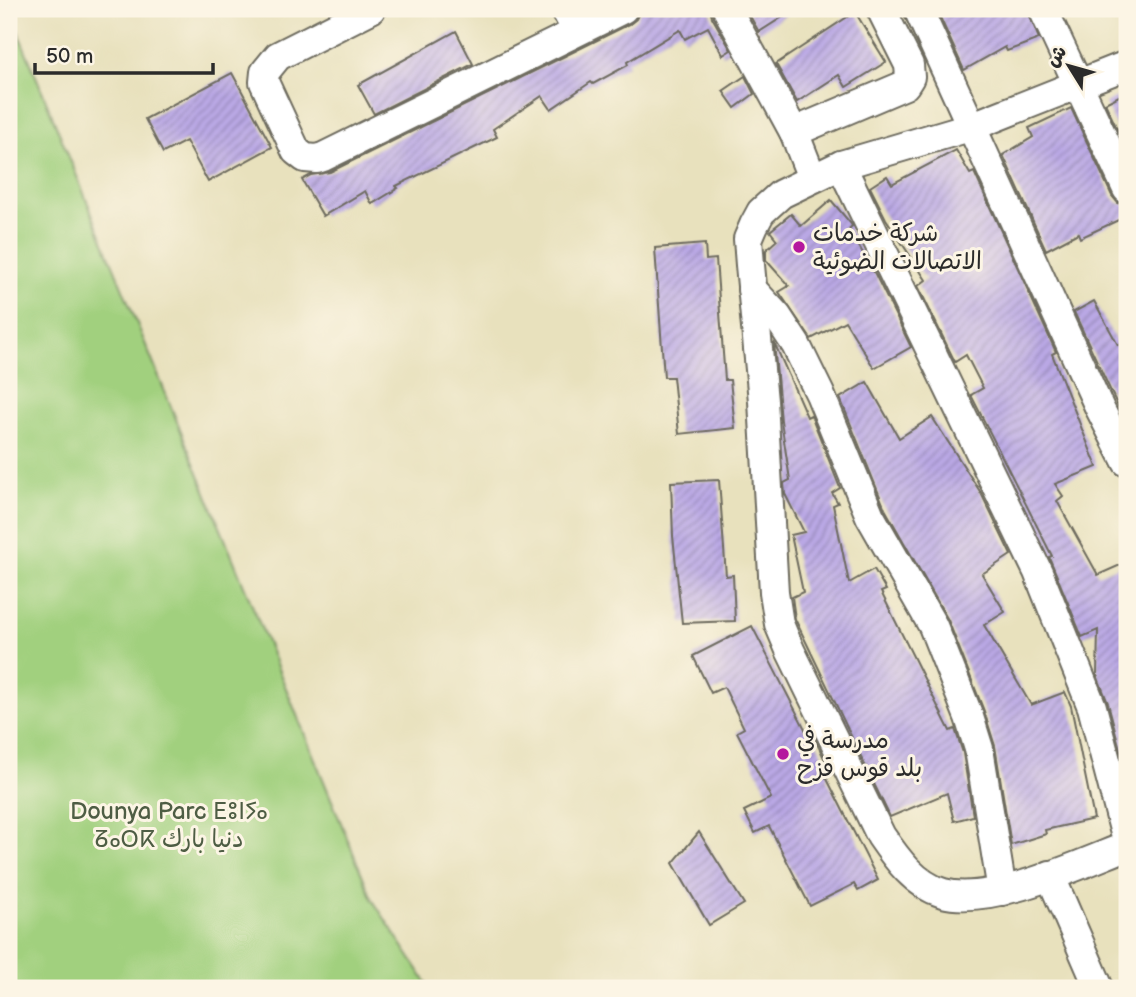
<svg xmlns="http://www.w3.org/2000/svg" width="1136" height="997" viewBox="0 0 1136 997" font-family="'Balsamiq Sans','Playpen Sans Arabic','Noto Sans Tifinagh',sans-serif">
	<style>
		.green { fill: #a1d07e; stroke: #667e54; stroke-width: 2 }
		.building { fill: url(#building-hatch) }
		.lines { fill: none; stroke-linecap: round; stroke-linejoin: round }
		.street-casing { stroke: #6d6b5e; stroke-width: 32 }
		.street { stroke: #fff; stroke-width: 28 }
		.poi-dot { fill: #b5179e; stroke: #fcf5e5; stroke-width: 2.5 }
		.labels { text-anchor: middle; stroke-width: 6; stroke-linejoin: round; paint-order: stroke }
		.poi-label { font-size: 24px; fill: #2b2b2b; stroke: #fcf5e5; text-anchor: start }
		.park-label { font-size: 24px; fill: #4e5d44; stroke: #fcf5e5 }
	</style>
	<defs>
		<pattern id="building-hatch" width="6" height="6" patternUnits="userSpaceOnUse" patternTransform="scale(1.75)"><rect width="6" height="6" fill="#baa8e5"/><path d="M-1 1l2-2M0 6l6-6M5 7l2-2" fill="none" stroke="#9789ba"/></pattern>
	</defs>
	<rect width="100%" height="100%" fill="#fcf5e5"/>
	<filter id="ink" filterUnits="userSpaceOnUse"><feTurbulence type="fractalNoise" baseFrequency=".0143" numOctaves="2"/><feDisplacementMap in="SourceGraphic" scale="14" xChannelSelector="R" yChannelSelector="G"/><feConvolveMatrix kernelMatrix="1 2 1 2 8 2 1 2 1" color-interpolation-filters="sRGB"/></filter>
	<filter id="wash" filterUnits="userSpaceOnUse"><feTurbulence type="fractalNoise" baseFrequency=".00686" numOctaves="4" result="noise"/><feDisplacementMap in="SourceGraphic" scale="28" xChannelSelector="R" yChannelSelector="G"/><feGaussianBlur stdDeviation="1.57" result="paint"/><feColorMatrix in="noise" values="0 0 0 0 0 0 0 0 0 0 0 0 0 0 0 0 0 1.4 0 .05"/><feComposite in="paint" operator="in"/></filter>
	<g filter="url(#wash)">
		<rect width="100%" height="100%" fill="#e8e1bd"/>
		<path class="green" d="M9,10L372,899L430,988H9Z"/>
		<g id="blocks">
			<g class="building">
				<path d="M641,9H710L712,17L731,50L723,55L708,27L685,39L680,30L627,62L628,65L593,84L591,82L551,109L542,96L493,129L497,137L396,186L398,188L372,204L365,191L323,216L302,180L311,175L330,172L630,24L636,19Z"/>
				<path d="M746,9H795L759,32Z"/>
				<path d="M951,9H1027L1039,39L1007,51L1005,47L964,70L939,15Z"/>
				<path d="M855,12L886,62L846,87L839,75L797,102L776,64Z"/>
				<path d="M456,31L473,64L374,114L358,85Z"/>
				<path d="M232,73L272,147L208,182L186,141L163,153L145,119Z"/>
				<path d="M745,76L754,94L735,108L723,91Z"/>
				<path d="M1127,92V150L1105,103Z"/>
				<path d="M1071,108L1112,196L1118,203L1127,205V216L1080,238L1078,233L1046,250L1003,155L1033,137L1029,128Z"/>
				<path d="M956,150L970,174L974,172L1056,352L1052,354L1097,467L1055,484L1063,496L1057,501L1098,575L1127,562V776L1108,703L1097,675L1098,630L1082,637L1049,557L1052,556L971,395L983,388L966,355L955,362L918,286L926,280L886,219L870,187L887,176L892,184Z"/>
				<path d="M831,200L851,224L852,226L849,229L875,274L911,347L874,368L845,321L811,339L779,292L789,286L766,260V250L777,240L770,231L791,214L801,226Z"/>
				<path d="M705,244L706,260L716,259L725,380H730L735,428L679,434L673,377H664L655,248Z"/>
				<path d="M1094,301L1118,345L1127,340V426L1074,312Z"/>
				<path d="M774,342L807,417L811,415L840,488L832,493L838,503L833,505L849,583L874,569L886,590L881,592L950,731L955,729L963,753L973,816L954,821L947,793L890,817L795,619L792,597L803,592L791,535L804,532L785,494L784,483L790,480L781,421Z"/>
				<path d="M867,382L899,438L932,417L981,493L1011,555L982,574L1005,612L984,625L1031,705L1065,692L1071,706L1094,819L1045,830L1046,834L1011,845L995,746L984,711L948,620L885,509L840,398Z"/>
				<path d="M719,480L726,576L733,575L735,621L682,623L673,536L671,482Z"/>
				<path d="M752,626L807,733L811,731L827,764L824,766L829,776L826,777L878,880L858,891L854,884L810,906L769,826L755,833L744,811L771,798L737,732L744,728L724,687L711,693L693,656Z"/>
				<path d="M699,832L744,904L709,925L673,863Z"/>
			</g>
		</g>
	</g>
	<g filter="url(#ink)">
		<use href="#blocks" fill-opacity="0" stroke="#6d6b5e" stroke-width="2"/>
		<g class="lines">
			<g class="street-casing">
				<g id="street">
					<path d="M371,9L278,56L265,72L264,82L296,151L305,158L317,159L323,157L623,9"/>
					<path d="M565,9L577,31"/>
					<path d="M727,9L794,132L812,178"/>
					<path d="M918,9L1100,409L1127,462"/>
					<path d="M1043,9L1127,189"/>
					<path d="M1127,65L973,126L841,165L781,194L761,212L754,225L748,239L750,265L763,401L774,592L779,624L790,650L881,836C896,858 915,885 943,893C991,906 1081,864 1127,846"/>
					<path d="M794,132L905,85L910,77L909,65L881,9"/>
					<path d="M841,165L1038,572L1092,707L1127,841"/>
					<path d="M752,289L777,316L796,345L820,394L870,516L933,626L969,717L979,749L1002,891"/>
					<path d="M1050,875L1099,988"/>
				</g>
			</g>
			<use href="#street" class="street"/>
		</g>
	</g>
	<g class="poi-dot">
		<circle cx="799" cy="247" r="7"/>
		<circle cx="783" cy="754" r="7"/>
	</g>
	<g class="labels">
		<g class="poi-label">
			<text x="813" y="241">شركة خدمات<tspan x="813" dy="28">الاتصالات الضوئية</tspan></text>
			<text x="797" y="748">مدرسة في<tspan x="797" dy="28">بلد قوس قزح</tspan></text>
		</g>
		<g class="park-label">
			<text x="169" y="819">Dounya Parc ⴹⵓⵏⵢⴰ<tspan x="169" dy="28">ⵒⴰⵔⴽ دنيا بارك</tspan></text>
		</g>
	</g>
	<rect width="1136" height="997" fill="none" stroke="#fcf5e5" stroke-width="35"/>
	<g transform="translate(1069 66) rotate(307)" stroke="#fcf5e5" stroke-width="5" paint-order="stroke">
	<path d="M0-5L12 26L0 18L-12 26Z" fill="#2b2b2b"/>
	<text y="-10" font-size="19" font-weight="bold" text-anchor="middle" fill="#2b2b2b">ش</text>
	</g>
	<path d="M35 63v10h178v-10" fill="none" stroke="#2b2b2b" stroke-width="3.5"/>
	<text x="46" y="63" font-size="21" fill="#2b2b2b" stroke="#fcf5e5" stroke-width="5" paint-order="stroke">50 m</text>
</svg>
